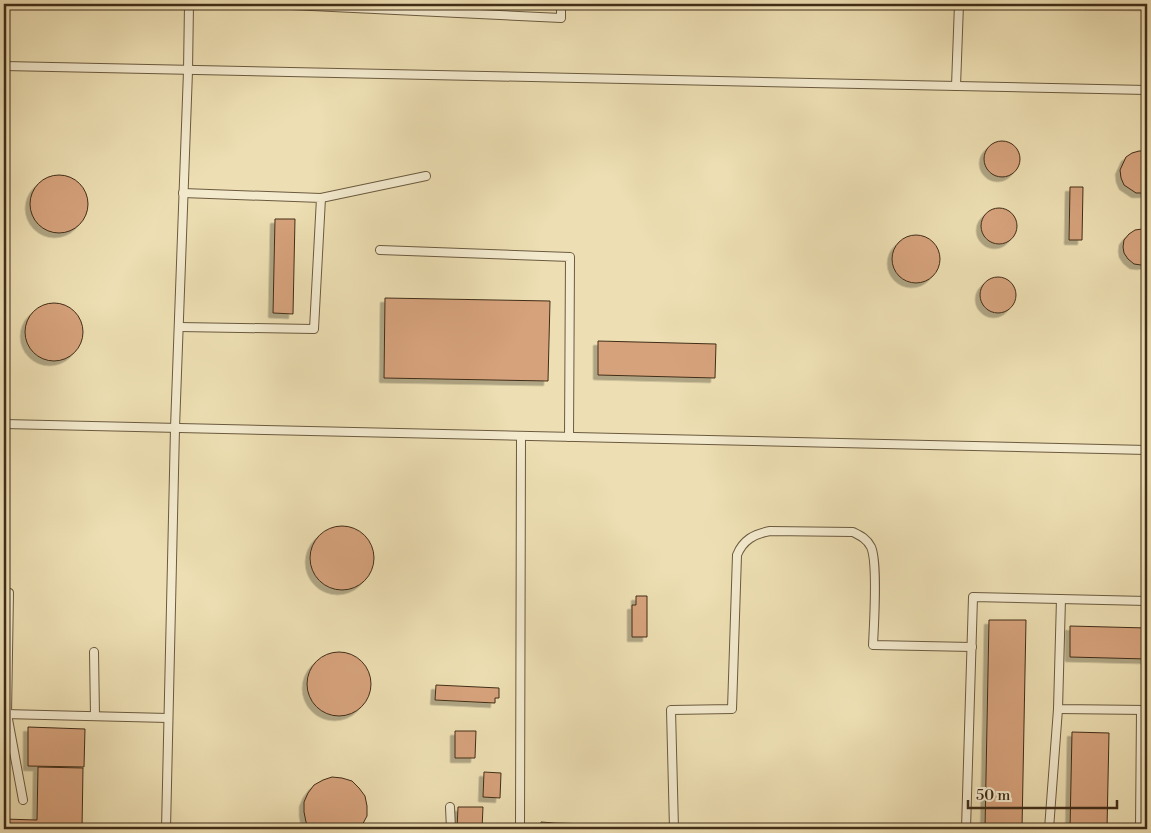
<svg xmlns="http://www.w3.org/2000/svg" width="1151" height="833" viewBox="0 0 1151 833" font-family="'Libre Bodoni',serif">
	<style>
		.building { fill: #d6a27b; stroke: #402d18; filter: url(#shadow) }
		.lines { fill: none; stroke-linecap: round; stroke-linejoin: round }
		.lane-casing { stroke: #6b5a3f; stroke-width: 10 }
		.lane { stroke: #f3eace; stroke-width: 8 }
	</style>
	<defs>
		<filter id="shadow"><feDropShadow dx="-4.5" dy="4.5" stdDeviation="0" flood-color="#0004"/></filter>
	</defs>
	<rect width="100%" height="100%" fill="#eddfb3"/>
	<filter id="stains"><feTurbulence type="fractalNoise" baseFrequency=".004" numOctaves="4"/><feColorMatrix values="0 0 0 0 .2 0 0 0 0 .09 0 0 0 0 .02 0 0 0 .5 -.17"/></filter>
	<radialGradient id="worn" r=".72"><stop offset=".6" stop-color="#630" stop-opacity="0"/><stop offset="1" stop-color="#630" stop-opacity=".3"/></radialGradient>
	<g class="building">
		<path d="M1088,4H1147V6L1088,5Z"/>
		<circle cx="1002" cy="159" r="18"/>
		<path d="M1139,151H1147V192L1144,193H1136L1124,185L1121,178L1120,170L1126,157L1132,153Z"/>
		<circle cx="59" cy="204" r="29"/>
		<path d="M1070,187H1083L1082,240H1069Z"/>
		<circle cx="999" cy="226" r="18"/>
		<path d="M275,219H295L293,314L273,313Z"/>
		<path d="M1142,229L1147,230V264L1141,265L1134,264L1128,259L1124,253L1123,247L1124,240L1129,234L1135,230Z"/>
		<circle cx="916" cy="259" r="24"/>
		<circle cx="998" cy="295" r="18"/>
		<path d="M385,298L550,301L548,381L384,378Z"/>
		<circle cx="54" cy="332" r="29"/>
		<path d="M598,341L716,344L715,378L598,375Z"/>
		<circle cx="342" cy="558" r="32"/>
		<path d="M636,596H647V637H632V605H636Z"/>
		<path d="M989,620H1026L1022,829H985Z"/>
		<path d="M1070,626L1147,628V659L1070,657Z"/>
		<circle cx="339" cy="684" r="32"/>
		<path d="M436,685L499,688V698H495V703L435,700Z"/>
		<path d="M28,727L85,729L84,767L28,766Z"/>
		<path d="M455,731H476L475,758H455Z"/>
		<path d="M1072,732L1109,733L1107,829H1070Z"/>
		<path d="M38,767L83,768L82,829H4V819L37,820Z"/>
		<path d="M484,772L501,773L500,798L483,797Z"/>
		<path d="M332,777L342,778L352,781L359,788L365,796L367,806V816L360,829H311L306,822L304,812V802L308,793L314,785L323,780Z"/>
		<path d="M458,807H483L482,829H457Z"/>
		<path d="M541,822L554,823V829H541Z"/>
		<path d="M554,823L630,825L629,829H554Z"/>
	</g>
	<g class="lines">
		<g class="lane-casing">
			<g id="lane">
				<path d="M270,4L561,18V4"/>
				<path d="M4,66L1147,90"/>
				<path d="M956,86L959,4"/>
				<path d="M321,198L426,176"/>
				<path d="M380,250L570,257L569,437"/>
				<path d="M179,327L314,329L321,198L183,193"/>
				<path d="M4,424L1147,450"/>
				<path d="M4,592L9,593L7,714L23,800"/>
				<path d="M1061,599L1058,709L1147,710"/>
				<path d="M94,652L95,716"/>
				<path d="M4,714L168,718"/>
				<path d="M450,807L451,829"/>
				<path d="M166,829L175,428L188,71L189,4"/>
				<path d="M520,829L521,436"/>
				<path d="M674,829L671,710L732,709L737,555C743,540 754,534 770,531L853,532C861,536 867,539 871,547C878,562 874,624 873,645L972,647"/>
				<path d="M966,829L973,597L1147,601"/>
				<path d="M1049,829L1058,709"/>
				<path d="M1140,829L1141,710"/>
			</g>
		</g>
		<use href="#lane" class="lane"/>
	</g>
	<rect width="1151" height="833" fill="none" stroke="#eddfb3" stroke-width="20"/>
	<rect x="5" y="5" width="1141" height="823" fill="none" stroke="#402d18" stroke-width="2.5"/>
	<rect x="10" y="10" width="1131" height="813" fill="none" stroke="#402d18"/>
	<path d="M968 800v8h149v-8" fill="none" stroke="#402d18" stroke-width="2.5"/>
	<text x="976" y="800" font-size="15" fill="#402d18" stroke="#f3eace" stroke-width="4" paint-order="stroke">50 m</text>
	<rect width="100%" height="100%" filter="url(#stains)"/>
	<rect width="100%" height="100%" fill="url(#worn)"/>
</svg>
